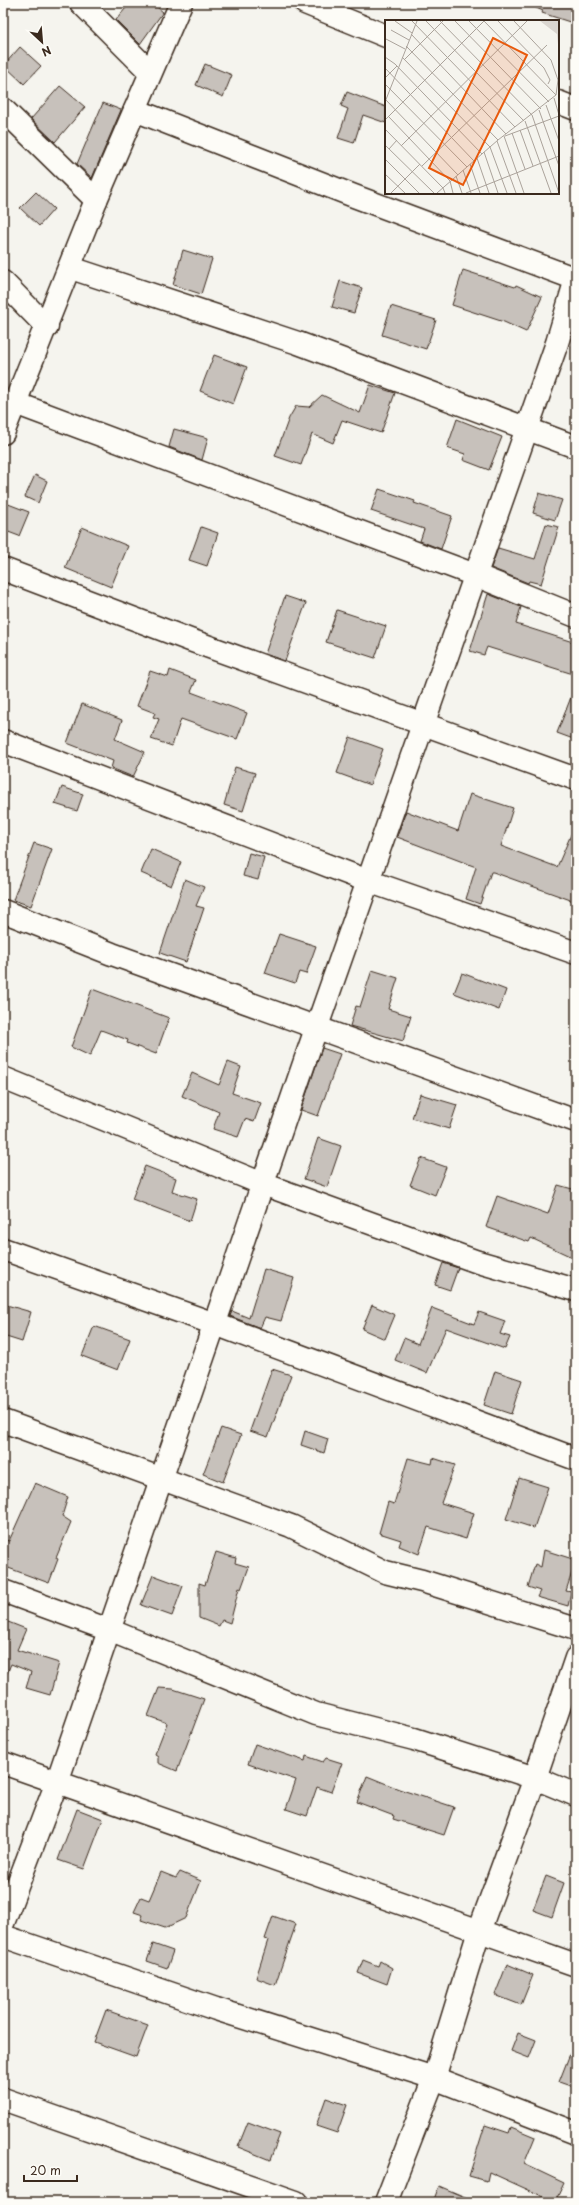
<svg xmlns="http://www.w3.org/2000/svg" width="579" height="2205" viewBox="0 0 579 2205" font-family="'Playpen Sans',sans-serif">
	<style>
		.building { fill: #c7c1bb; stroke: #3b2a1e }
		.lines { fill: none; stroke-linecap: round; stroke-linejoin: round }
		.minor-casing { stroke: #3b2a1e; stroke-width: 25 }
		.minor { stroke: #fdfcf7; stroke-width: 22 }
		.inset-road { fill: none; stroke: #aba39b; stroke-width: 1 }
		.view { fill: #e8590c; fill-opacity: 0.15; stroke: #e8590c; stroke-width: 2 }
		.inset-edge { fill: none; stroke: #3b2a1e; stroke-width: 2 }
	</style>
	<rect width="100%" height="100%" fill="#f5f4ee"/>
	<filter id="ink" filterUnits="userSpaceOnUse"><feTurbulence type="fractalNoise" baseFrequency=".025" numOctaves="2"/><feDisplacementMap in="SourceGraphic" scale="8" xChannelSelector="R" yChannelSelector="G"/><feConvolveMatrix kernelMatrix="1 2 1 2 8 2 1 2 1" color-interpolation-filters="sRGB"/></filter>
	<g filter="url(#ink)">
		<g class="building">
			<path d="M130,3H152L163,12L140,44L116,20Z"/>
			<path d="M525,3H576V24L542,13L543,11Z"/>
			<path d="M20,47L41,66L24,84L4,65Z"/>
			<path d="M205,64L232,75L223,97L196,85Z"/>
			<path d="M60,86L85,107L55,142L31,119Z"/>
			<path d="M347,92L386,107V123L363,115L354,143L338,138L348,109L341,106Z"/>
			<path d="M103,103L121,110L92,178L77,164Z"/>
			<path d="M36,192L54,209L39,226L20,208Z"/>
			<path d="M183,250L212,259L201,294L173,285Z"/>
			<path d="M463,270L515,287L516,285L542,297L526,332L504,322L452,305Z"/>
			<path d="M340,281L362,288L354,313L332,307Z"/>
			<path d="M391,306L436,320L426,349L382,335Z"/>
			<path d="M214,355L247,367L233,404L200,391Z"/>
			<path d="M370,385L395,393L381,433L342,420L333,443L312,434L301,465L275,456L289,418L296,406L309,407L322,395L360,413Z"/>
			<path d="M457,419L502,437L489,470L463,460L465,454L447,448Z"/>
			<path d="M174,429L208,438L202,460L169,447Z"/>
			<path d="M35,475L47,481L38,503L25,497Z"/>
			<path d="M379,489L415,501L414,503L452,516L441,549L420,541L424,529L371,511Z"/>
			<path d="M539,493L562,500L555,520L533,513Z"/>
			<path d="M3,502L29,512L19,536L3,530Z"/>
			<path d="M546,524L559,527L541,584L529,581L528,583L491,568L498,548L535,559Z"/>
			<path d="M82,527L128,546L111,587L65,568Z"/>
			<path d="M201,527L218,533L207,566L189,560Z"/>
			<path d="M488,594L521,607L516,624L576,643V666L573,674L487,647L484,655L470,651Z"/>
			<path d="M285,596L306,603L285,661L265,654Z"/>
			<path d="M337,610L386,626L375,658L326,642Z"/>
			<path d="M170,670L196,680L191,692L247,713L237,739L181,719L172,746L151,739L159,719L153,717L155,713L137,706L150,671L168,677Z"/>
			<path d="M575,687H576V740L557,733Z"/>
			<path d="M82,704L122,720L115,739L145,752L133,777L111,768L113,761L67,743Z"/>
			<path d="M350,737L383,749L370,785L337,773Z"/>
			<path d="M235,767L255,773L243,811L224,805Z"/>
			<path d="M62,787L83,794L77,811L55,804Z"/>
			<path d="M470,794L513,808L501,846L557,867L576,823V902L493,872H491L480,904L466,899L476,867L397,837L406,811L458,831Z"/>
			<path d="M34,843L52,849L31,906L13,900Z"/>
			<path d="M151,849L181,862L171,886L141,873Z"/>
			<path d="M249,853L264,857L258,880L243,876Z"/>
			<path d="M185,879L204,887L196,906L204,908L186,962L160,953Z"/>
			<path d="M279,934L316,946L306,974L299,972L295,983L265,973Z"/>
			<path d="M372,970L398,978L388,1009L411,1016L403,1041L350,1026L356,1006L360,1007Z"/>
			<path d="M462,973L506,990L499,1010L454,993Z"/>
			<path d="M92,989L169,1018L156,1054L127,1043L128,1040L101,1030L90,1056L71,1047Z"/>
			<path d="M322,1048L340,1054L318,1116L301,1110Z"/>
			<path d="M228,1062L241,1067L232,1093L261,1103L254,1122L245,1119L238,1137L213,1129L219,1112L182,1096L192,1073L219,1085Z"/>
			<path d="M420,1094L457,1105L449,1129L412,1118Z"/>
			<path d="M318,1138L341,1146L327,1187L304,1179Z"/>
			<path d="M421,1158L446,1167L435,1195L410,1185Z"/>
			<path d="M145,1166L176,1178L172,1191L197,1199L190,1221L132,1199Z"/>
			<path d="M558,1185L576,1190V1203L572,1214L576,1215V1259L531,1238L529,1242L486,1227L497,1196L548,1214Z"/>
			<path d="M443,1263L458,1268L450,1290L435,1285Z"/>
			<path d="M264,1269L294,1278L281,1321L265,1317L260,1328L230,1316L232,1311L249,1318Z"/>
			<path d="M3,1304L31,1312L22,1342L3,1336Z"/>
			<path d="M372,1305L395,1315L385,1339L362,1329Z"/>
			<path d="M432,1308L474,1324L479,1312L505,1321L500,1334L510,1337L505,1349L446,1328L427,1373L395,1360L404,1338L418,1344Z"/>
			<path d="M94,1326L130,1339L118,1370L82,1356Z"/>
			<path d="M272,1369L291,1375L268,1437L250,1431Z"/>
			<path d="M495,1371L522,1380L511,1414L484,1405Z"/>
			<path d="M221,1428L241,1435L223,1482L203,1474Z"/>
			<path d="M305,1431L328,1439L324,1453L301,1445Z"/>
			<path d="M408,1458L432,1464L433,1458L455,1465L441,1503L474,1513L466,1539L428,1527L419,1554L399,1546L401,1540L379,1533L388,1502L394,1504Z"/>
			<path d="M519,1478L548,1487L534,1528L506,1519Z"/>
			<path d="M35,1483L68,1497L62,1516L71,1522L56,1558L58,1559L49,1583L3,1566V1539L9,1541Z"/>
			<path d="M544,1550L576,1560L566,1591L571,1592L568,1606L537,1597L540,1591L528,1587L535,1564L541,1567Z"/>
			<path d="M216,1552L236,1558L235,1563L249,1567L241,1589L239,1588L230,1623L222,1620L219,1626L199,1618V1583L205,1585Z"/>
			<path d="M153,1575L183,1586L172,1616L141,1605Z"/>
			<path d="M3,1620L26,1629L17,1650L59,1663L50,1695L26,1688L31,1672L11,1664L3,1683Z"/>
			<path d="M159,1688L173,1689L204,1699L177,1771L158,1763V1756L155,1754L167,1723L148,1716Z"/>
			<path d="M255,1744L305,1761L306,1756L323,1762L326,1758L342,1763L331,1792L317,1787L307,1816L286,1809L296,1780L248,1764Z"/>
			<path d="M367,1776L399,1789L454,1807L444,1835L393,1819L394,1816L357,1802Z"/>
			<path d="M77,1809L103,1819L84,1869L58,1860Z"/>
			<path d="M161,1872L176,1878L180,1872L201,1881L186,1918L165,1928L141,1920L143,1915L134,1912L141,1897L149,1900Z"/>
			<path d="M546,1876L564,1883L552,1917L533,1910Z"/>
			<path d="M273,1916L296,1924L275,1985L256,1978L268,1940L265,1939Z"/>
			<path d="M153,1944L173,1951L167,1968L147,1961Z"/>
			<path d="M363,1960L378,1966L380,1961L392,1968L387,1984L358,1973Z"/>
			<path d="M507,1964L533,1975L521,2005L495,1995Z"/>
			<path d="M106,2010L148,2025L136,2057L94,2042Z"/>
			<path d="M518,2033L536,2040L529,2058L511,2051Z"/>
			<path d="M575,2041H576V2088L559,2082Z"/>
			<path d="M326,2098L347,2105L337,2133L316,2126Z"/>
			<path d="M248,2122L280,2134L270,2160L238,2147Z"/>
			<path d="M485,2125L509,2133L511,2127L535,2137L524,2164L564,2183L555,2202L489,2172L487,2181L469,2176Z"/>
			<path d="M439,2186L477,2202H433Z"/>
		</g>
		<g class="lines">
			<g class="minor-casing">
				<g id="minor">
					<path d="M81,3L150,72"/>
					<path d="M305,3L386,36"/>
					<path d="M558,102L576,109"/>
					<path d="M3,109L96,200"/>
					<path d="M135,110L354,196L576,279"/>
					<path d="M71,268L298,343L576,447"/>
					<path d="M3,282L47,327"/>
					<path d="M15,403L475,575L576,616"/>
					<path d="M3,433L96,200L181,3"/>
					<path d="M3,569L190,640L576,779"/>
					<path d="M3,741L368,881L576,953"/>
					<path d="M3,911L112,954L576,1121"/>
					<path d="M3,1078L263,1184L475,1261L576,1290"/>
					<path d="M3,1249L215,1324L576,1459"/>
					<path d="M3,1421L291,1526L385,1572L422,1581L576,1629"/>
					<path d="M3,1591L109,1630L316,1714L414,1739L535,1778L576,1795"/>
					<path d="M3,1763L576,1965"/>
					<path d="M3,1923L57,1782L309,1049L557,343L576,279"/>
					<path d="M3,1936L216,2009L434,2078L576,2133"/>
					<path d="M3,2099L296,2202"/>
					<path d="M386,2202L434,2078L479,1931L535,1778L576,1658"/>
				</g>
			</g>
			<use href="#minor" class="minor"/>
		</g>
	</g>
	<g transform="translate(385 20)">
		<rect width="174" height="174" fill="#f5f4ee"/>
		<path d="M155,1H174V35L172,14Z" fill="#dad6d0"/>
		<path class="inset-road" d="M10,1L27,13M27,1L130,107M41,1L139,101M55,1L147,95L174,173M70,1L156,89M84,1L164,82M99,1L171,75M113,1L159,48L165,60L163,64M6,10L24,20M26,14L121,114M1,19L20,29M21,26L113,120M0,37L10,44L97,134M17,37L105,127L122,173M19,40L58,1M0,48L89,141M0,58L12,46M0,64L82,147M169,78L174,95M0,79L73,155M0,82L32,1M161,85L174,121M154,90L174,146M4,97L65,161L68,173M0,100L99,1M140,101L166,173M0,109L58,168L60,173M135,110L148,146M127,113L140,149M119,116L139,173M120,116L174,96M112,121L131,173M0,125L49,173M16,126L142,1M4,129L12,120M99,132L113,173M92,138L104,173M0,139L34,173M85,144L95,173M37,146L162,25M78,150L86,173M0,154L20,173M71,156L77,173M6,173L35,144M52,173L113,120L171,75L173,60L166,40L129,1M81,173L174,136"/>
		<path class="view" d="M108,18L142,35L78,165L44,148Z"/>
		<rect width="174" height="174" class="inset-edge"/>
	</g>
	<rect width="579" height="2205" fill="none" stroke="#fdfcf7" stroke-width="16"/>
	<rect x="8" y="8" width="563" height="2189" fill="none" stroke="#3b2a1e" stroke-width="1.5" filter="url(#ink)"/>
	<g transform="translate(42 42) rotate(154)" stroke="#fdfcf7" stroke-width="3" paint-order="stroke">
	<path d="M0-3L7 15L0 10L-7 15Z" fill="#3b2a1e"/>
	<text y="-6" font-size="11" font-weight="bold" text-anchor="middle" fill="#3b2a1e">N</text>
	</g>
	<path d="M24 2175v6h53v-6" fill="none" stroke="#3b2a1e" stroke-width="2"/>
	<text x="30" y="2175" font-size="12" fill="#3b2a1e" stroke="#fdfcf7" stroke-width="3" paint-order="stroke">20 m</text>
</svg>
